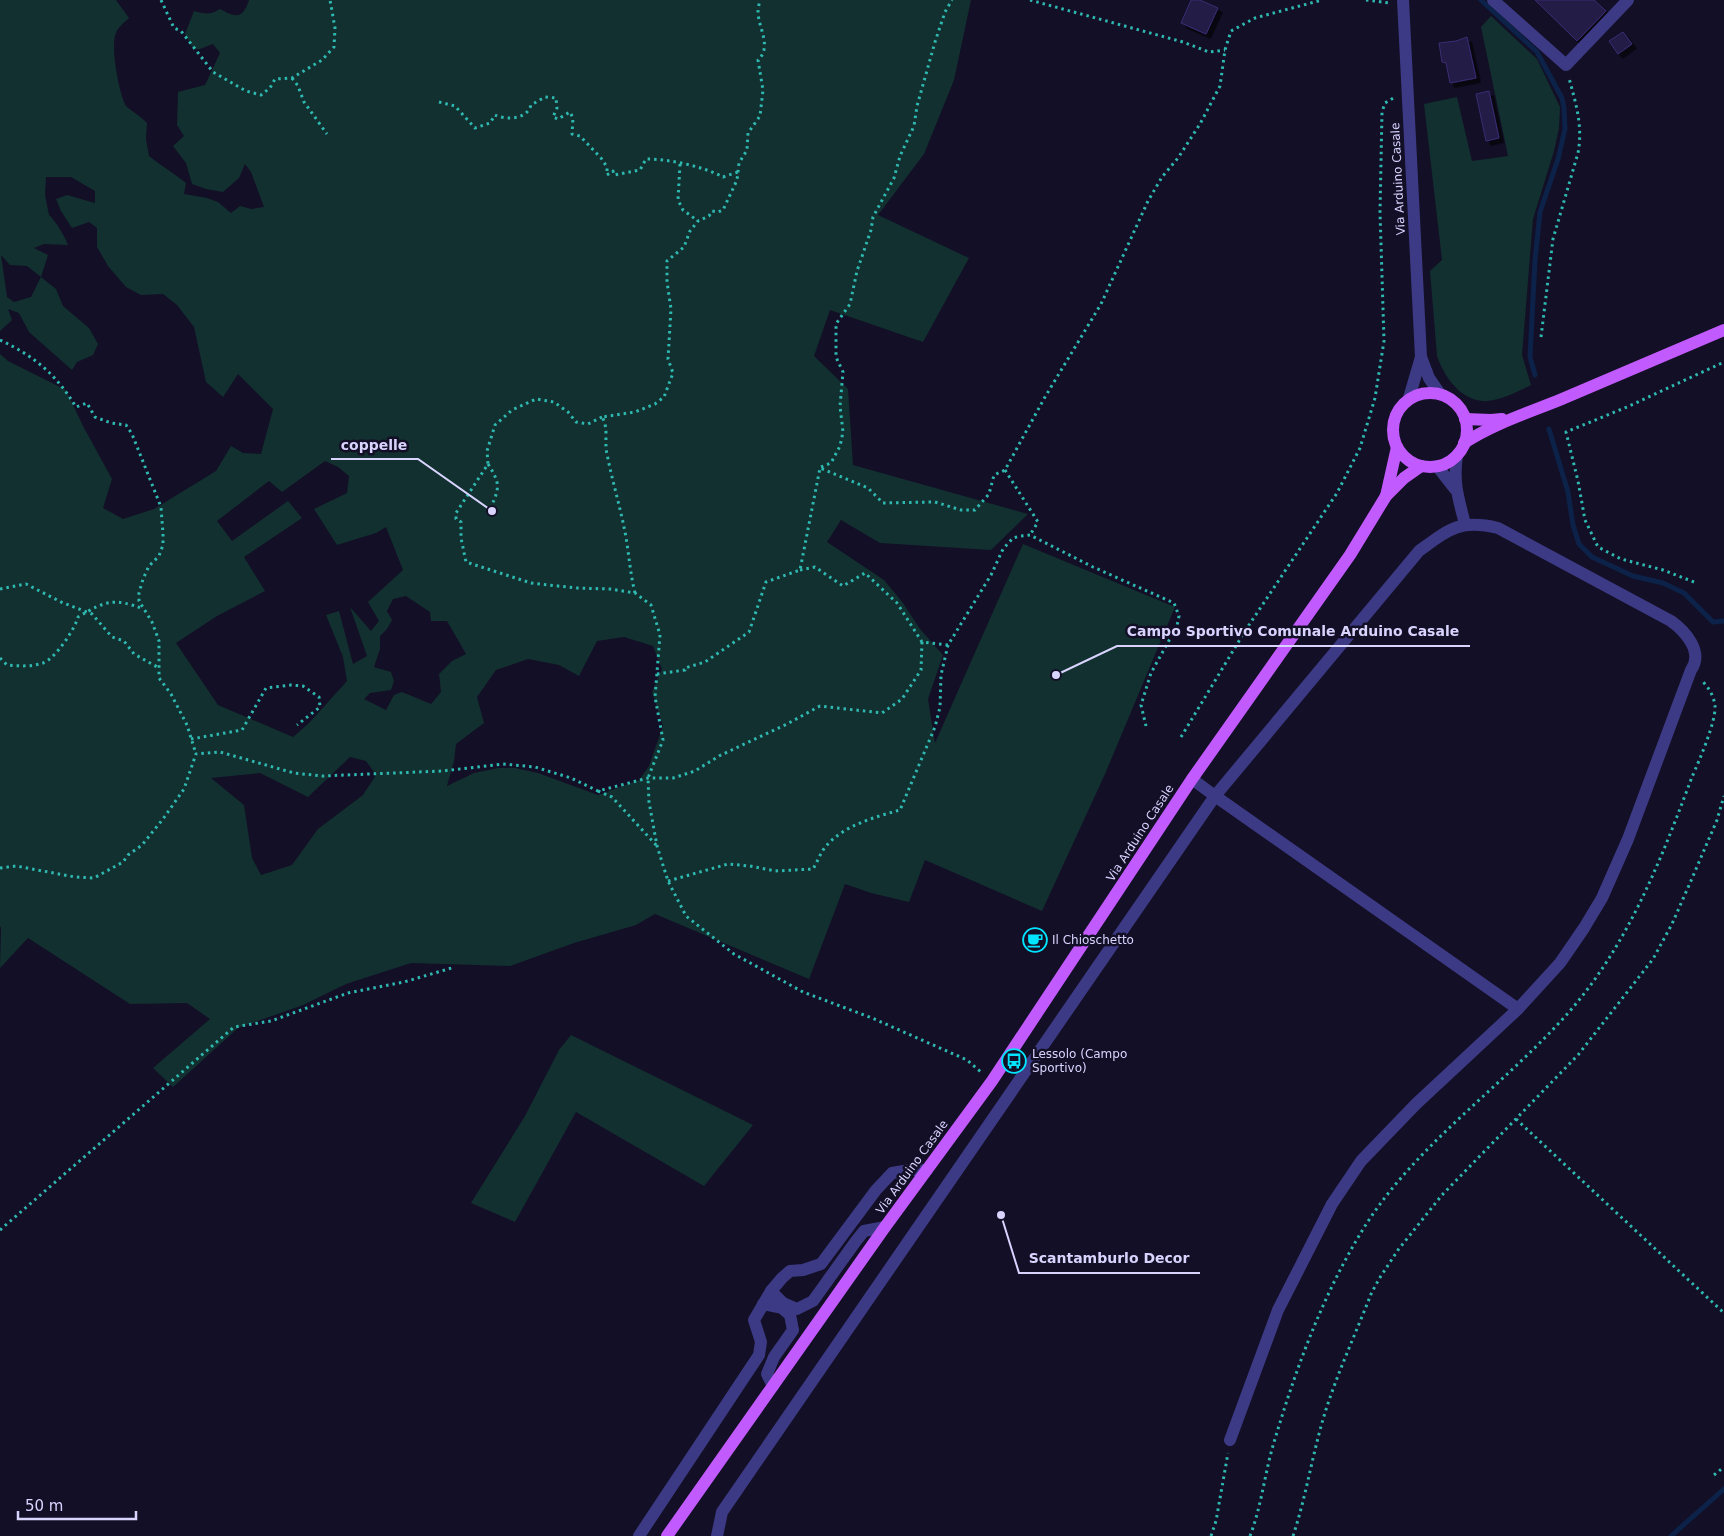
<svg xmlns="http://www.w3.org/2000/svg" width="1724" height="1536" viewBox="0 0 1724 1536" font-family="'DejaVu Sans',sans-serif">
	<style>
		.green { fill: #12302f; fill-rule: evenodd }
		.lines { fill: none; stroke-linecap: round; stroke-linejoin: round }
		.stream { stroke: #0c2248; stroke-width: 5 }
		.building { fill: #241b47; stroke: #3b2d73; filter: url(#shadow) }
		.path { stroke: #2fb8b0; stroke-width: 3; stroke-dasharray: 2.5 4; stroke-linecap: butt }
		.minor { stroke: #3d3a85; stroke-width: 12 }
		.major { stroke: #c25bff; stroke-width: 12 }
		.labels { text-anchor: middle; stroke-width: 5; stroke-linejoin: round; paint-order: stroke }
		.street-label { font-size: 12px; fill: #d9d4ff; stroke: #130f26 }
		.poi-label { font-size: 12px; fill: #d9d4ff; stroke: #130f26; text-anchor: start }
		.leader { fill: none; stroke: #d9d4ff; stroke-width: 2 }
		.callout-dot { fill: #d9d4ff; stroke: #130f26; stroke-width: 2 }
		.callout-label { font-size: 14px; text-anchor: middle; font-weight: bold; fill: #d9d4ff; stroke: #130f26; stroke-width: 5; stroke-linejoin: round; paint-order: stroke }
	</style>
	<defs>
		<filter id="shadow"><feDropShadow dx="4.5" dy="4.5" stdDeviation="0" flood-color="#0009"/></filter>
	</defs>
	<rect width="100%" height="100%" fill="#130f26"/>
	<g class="green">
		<path d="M0,0H116L129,18C124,23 118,27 116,33C110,45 119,94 126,106C129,109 143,118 147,123L146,139L149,156C161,166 174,173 186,183L184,194L207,198L218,202L231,213L240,206L251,209L264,207L251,172L245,164L239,178L223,192L206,189L192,184L186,163L173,146L184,136L177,125L178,92L205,85L220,53L213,44L200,49H193L185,34L194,11C204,14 211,15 220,9C236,18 243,19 249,0H971L954,80L924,154L878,215L969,258L923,342L830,310L814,356L848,389L853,465L1028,514L991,550L880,543L841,520L827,542L884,580L903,603L920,629L943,655L928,699L935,743L1023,544L1175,607L1105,774L1042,911L925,860L909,902L871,893L845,884L809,979L655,914L636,925L574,943L510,966L411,963L346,984L303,1005L238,1028L173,1087L153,1068L210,1019L187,1003L130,1004L28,938L0,968L1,928L0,926V354L8,361L66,390L83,426L112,479L103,508L123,519L154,509L216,471L231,446L243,453L261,454L273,409L238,374L223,397L206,382L194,327L177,305L163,294L141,295L126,287L108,266L97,247V228L89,222L72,228L61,211L56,199L67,195L95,203V191L71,177H46L45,195L49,215C55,220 66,238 68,245L44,244L34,248L48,255L41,277L56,289L63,306L89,328L98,344L93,355L77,362L72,370L29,332L19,313L8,309L12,320L0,331ZM1,255L10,265L27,266L41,277L31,297L14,302L7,297ZM325,461L338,467L349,476L347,493L314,509L337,545L376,533L386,527L403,570L368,602L379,621L371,631L350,607L367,656L353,664L339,611L326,615L343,657L347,681L309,723L293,737L218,705L176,643L217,616L265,591L244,557L302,518L288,501L232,541L217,521L269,481L282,492ZM406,596L430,612L431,621H447L466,654L452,661L439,674L441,692L431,704L402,692L394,695L386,710L364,699L370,693L391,690L394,681L391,672L374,667L380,649V636L387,629L392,620L387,611L393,599ZM624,637L653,646L662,669L652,692L663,726L649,766L639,780L598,795L538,773L515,768H498L474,773L447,786L454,761L456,744L484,723L477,697L496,670L528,659L559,665L579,676L597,641ZM350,757L366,761L376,775L363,795L318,829L292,865L261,875L252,858L244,805L211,778L260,773L308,797Z"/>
		<path d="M1491,16L1537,59L1560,107L1559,128L1554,151L1533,219L1522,355L1531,385C1519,391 1507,397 1494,400C1466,407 1445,380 1437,356L1430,271L1442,260L1424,104L1457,97L1472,161L1508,156L1481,27Z"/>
		<path d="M571,1035L753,1125L704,1186L576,1112L515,1222L471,1203L525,1116L559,1050Z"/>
	</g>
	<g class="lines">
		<g class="stream">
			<path d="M1481,0L1537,52L1562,98L1564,108L1565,129L1558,159L1540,212L1535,260L1530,357L1535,375"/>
			<path d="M1549,429L1568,492L1573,525L1579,544L1592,557L1633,576L1663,583L1684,593L1713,622L1724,621"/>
			<path d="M1671,1536L1724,1489"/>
		</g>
	</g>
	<g class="building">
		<path d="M1191,0H1200L1218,8L1206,34L1181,23Z"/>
		<path d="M1535,0H1594L1606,11L1577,41Z"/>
		<path d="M1623,32L1632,44L1618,54L1609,41Z"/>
		<path d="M1467,37L1476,78L1450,83L1446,63L1442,62L1439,43L1456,41Z"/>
		<path d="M1489,91L1499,138L1486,141L1476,94Z"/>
	</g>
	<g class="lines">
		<g class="path">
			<path d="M161,0L174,28L181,31L213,72L246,91L261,95L270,88L275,79L292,78L322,60L334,47L335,28L330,0"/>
			<path d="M1030,0L1183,42L1209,52L1225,50"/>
			<path d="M1366,0L1390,3"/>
			<path d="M292,78L298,86L304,102L327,134"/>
			<path d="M439,102L455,106L475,128L490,123L495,115C506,120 527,120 531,105L545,97L556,98L557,108L553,117L558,119L570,112L573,118L572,134L580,136L601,158L607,167V175L613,171L614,175L640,170L646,159C669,159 702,166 723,177L738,172"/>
			<path d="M680,164L678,200L683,210L698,221"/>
			<path d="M1541,337L1553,239L1578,153C1583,126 1576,104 1569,78"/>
			<path d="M0,340C34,356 56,374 76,407L87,403L95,417L111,423L126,425L132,434L161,507L163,534V545L159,556L149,566L143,579L139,593V601L152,622L159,641V678L171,694L187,725L196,754"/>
			<path d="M602,417L588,424L576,422L568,412L554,402L536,399L512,410L495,425L487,451L488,464L456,513V519L461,522V538L466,562L531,583L576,588L610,589L635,593L651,605L660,635L655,697L663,740L648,778L649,802L657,846L668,881L686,916L734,954L803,992L872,1018L967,1060L982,1073"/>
			<path d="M488,464C500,483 500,487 491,507"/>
			<path d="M821,467L831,463L840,446L843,432L840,406L843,372L836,357V324L850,304L857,271L871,230L873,217L894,178L900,156L914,126L917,106L935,42L945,12L952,0"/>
			<path d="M1005,470L1038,522L1030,535"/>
			<path d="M800,570L815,567L843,586L865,573L897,603L922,642L948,645L991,575L1003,549L1013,538L1020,536L1030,535L1093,567L1174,603L1179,616L1177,626L1151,673L1141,705L1146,726"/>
			<path d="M1694,582L1663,570L1621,559L1598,547L1585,520L1578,481L1566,432L1627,407L1724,362"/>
			<path d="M0,589L26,584L61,602L92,614L112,637L124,641L134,654L159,668"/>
			<path d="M635,593C630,573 629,553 625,532C620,506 612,480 607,454C604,441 609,428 602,417L635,412L655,404L664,397L673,373L668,359L671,309L667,282V261L684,247L690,231L698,221L709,216L712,211L718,212L723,210L737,180L739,163L747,150L748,133L760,116L763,90L758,60C772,47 759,29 758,13C758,9 759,4 760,0"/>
			<path d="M0,658L7,665C19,666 31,667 43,663C55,659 75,629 78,617C107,600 113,598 144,609"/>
			<path d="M657,674L685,670V668L705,662L749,632L766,582L800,570L820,468L868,488L883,503L935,502L961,510H975L989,494L994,475L1005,470L1045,397L1101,304L1148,201L1162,177L1178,158L1200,124L1220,86L1225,50L1231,31L1255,18L1322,0"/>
			<path d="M1181,737L1245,631L1337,493L1360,448L1375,398L1384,341L1380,212L1382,112L1385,103L1395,97"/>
			<path d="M191,739L242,730L266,688L291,685L303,686L319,697L320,707L297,725"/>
			<path d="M598,791L612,797L657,846"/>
			<path d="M0,868L16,866L75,877L94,878L123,862L128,855L142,845L163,819L184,789L196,754L220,752L294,773L322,776L442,771L503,764L535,767L571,778L598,791L648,778H673L695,771L719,756L787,724L820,706L882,713L902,699L921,670L922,642"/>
			<path d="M668,881L728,864L750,866L775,871L813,869C818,861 821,851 827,845C845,825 875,817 900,810L935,727L940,707L941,675L948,645"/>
			<path d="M1516,1119L1724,1313"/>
			<path d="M0,1230L234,1027L271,1021L348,993L404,982L455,967"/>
			<path d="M1714,1475L1724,1467"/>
			<path d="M1211,1536L1216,1521L1228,1453"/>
			<path d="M1250,1536C1262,1505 1265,1470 1275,1439C1297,1365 1324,1292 1365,1226C1415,1147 1496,1091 1559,1023C1625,953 1659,865 1692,777C1699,761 1716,722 1715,706C1714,696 1708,686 1701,680"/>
			<path d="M1293,1536C1306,1497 1312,1456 1324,1416C1336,1376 1356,1333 1371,1294L1379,1279L1398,1250L1442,1195L1578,1055L1653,959L1672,924L1690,883L1717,820L1724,796"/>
		</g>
		<g class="minor">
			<path d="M1403,0L1421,357L1429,378L1440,394"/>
			<path d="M1493,0L1566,65L1628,0"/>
			<path d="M1409,398L1421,357"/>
			<path d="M1457,455C1453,482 1458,497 1465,524"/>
			<path d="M1437,466L1455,489"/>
			<path d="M771,1291L783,1303L797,1309L813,1301L856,1241L864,1231L885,1227"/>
			<path d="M763,1304L782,1308L790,1315L793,1330L774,1357L767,1374L773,1386"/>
			<path d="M1230,1440L1278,1310L1332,1204L1361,1161L1416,1104L1518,1009L1560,963L1584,928L1602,898L1628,839L1691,670C1704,652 1685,631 1671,621L1498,528C1460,519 1449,529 1419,551L1215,796L1518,1009"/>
			<path d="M639,1536L759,1355L761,1342L754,1320L771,1291L782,1278L790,1271L803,1270L821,1264L876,1190L892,1173L910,1170H927"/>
			<path d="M717,1536L722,1512L1215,796L1192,779"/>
		</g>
		<g class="major">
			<circle cx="1430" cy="430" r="37"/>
			<path d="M1465,419L1491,420L1502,419"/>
			<path d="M1464,443C1495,423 1528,413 1562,399C1616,376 1670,353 1724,330"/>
			<path d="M1386,496L1397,447"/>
			<path d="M667,1536L885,1227L992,1081L1192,779L1350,555L1386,496L1404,478L1421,466"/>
		</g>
	</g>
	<defs>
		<g id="cafe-ring" transform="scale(1.25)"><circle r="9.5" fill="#130f26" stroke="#00e5ff" stroke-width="1.5"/><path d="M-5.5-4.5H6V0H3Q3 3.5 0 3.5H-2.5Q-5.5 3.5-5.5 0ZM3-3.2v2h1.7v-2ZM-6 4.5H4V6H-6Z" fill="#00e5ff"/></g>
		<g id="bus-ring" transform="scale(1.25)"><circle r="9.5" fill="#130f26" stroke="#00e5ff" stroke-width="1.5"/><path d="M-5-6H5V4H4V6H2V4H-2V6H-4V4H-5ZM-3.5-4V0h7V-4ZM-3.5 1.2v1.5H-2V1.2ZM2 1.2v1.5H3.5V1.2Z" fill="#00e5ff"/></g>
	</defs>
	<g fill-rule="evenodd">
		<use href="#cafe-ring" x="1035" y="940"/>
		<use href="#bus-ring" x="1014" y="1061"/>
	</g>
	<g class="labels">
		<g class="street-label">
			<text transform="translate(1398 179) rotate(-93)" y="4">Via Arduino Casale</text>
			<text transform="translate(1140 833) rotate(-57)" y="4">Via Arduino Casale</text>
			<text transform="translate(912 1167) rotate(-54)" y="4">Via Arduino Casale</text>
		</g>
		<g class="poi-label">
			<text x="1052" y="944">Il Chioschetto</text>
			<text x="1032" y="1058">Lessolo (Campo<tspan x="1032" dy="14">Sportivo)</tspan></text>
		</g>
	</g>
	<path class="leader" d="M492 511L418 459H331M1056 675L1117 646H1470M1001 1215L1019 1273H1200"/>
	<g class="callout-dot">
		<circle cx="492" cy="511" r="5"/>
		<circle cx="1056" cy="675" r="5"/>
		<circle cx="1001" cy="1215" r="5"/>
	</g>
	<g class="callout-label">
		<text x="374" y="450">coppelle</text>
		<text x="1293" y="636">Campo Sportivo Comunale Arduino Casale</text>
		<text x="1109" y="1263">Scantamburlo Decor</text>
	</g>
	<path d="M18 1511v8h118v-8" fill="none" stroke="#d9d4ff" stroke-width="2.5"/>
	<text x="25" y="1511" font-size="15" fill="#d9d4ff" stroke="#130f26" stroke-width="4" paint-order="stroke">50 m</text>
</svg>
